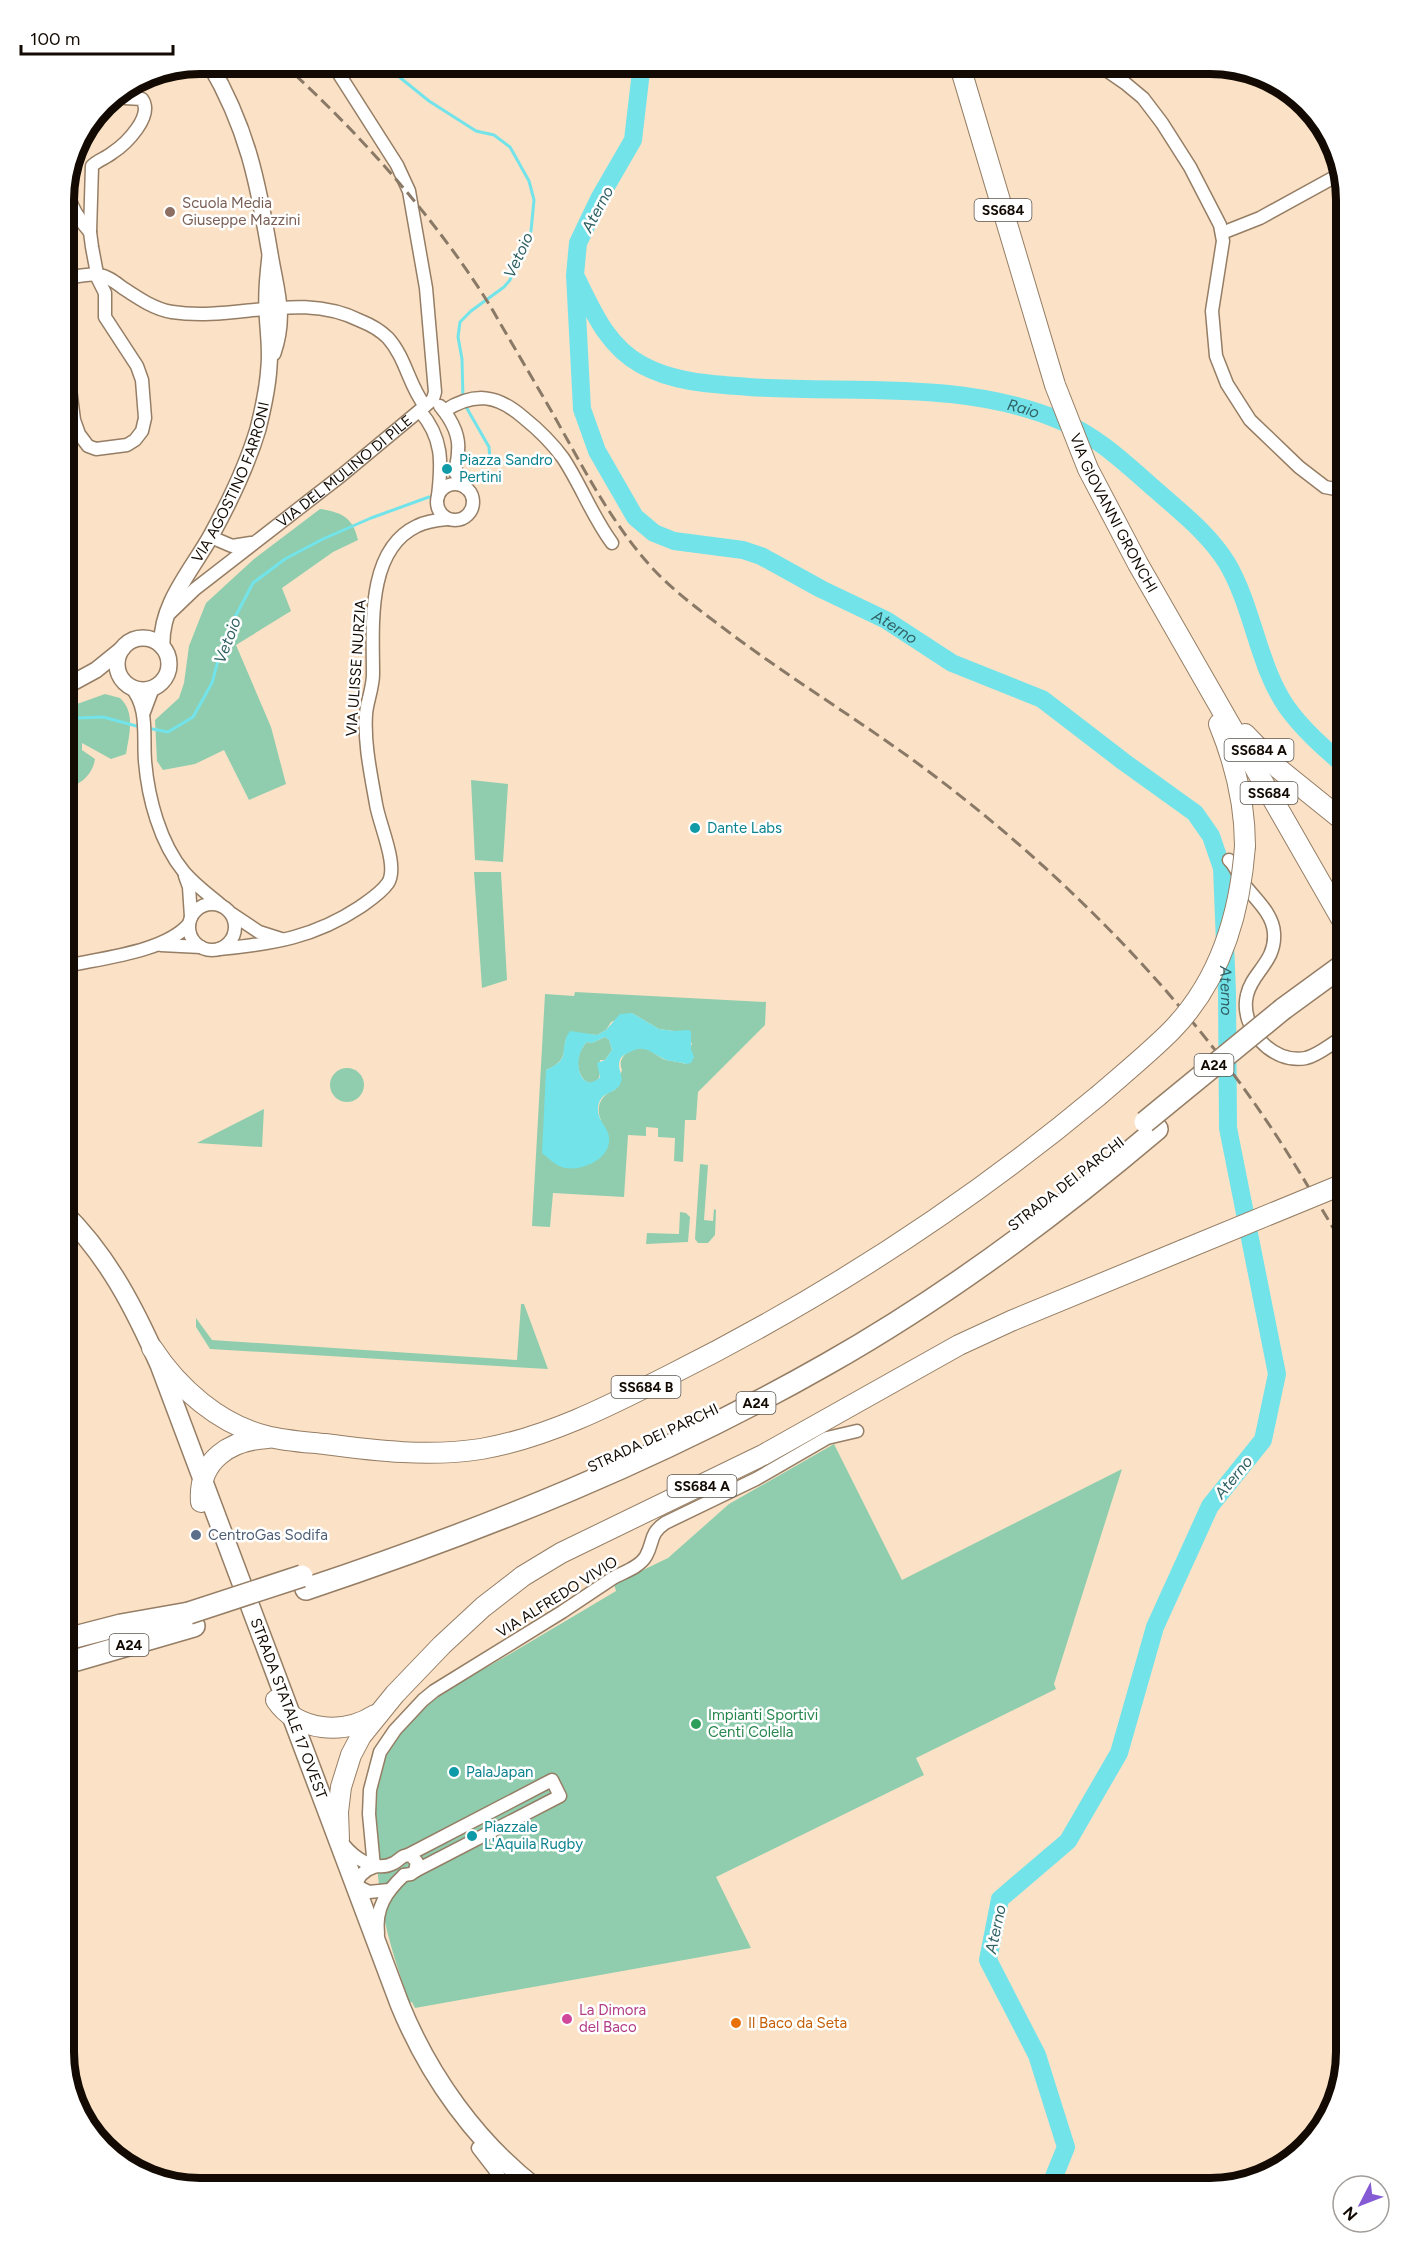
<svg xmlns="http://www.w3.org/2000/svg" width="1409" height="2252" viewBox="0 0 1409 2252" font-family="Figtree,sans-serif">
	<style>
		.green { fill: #8fcdae; fill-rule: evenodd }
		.water { fill: #73e3ea; fill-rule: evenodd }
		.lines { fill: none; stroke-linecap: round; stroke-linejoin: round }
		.stream { stroke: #73e3ea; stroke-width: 3 }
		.river { stroke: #73e3ea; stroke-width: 18 }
		.minor-casing { stroke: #957e65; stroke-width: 15 }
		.tertiary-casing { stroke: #957e65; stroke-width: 18 }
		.primary-casing { stroke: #957e65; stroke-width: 21 }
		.trunk-casing { stroke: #957e65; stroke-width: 22 }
		.motorway-casing { stroke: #957e65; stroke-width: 24 }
		.minor { stroke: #fff; stroke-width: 12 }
		.tertiary { stroke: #fff; stroke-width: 15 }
		.primary { stroke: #fff; stroke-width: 18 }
		.trunk { stroke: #fff; stroke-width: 20 }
		.motorway { stroke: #fff; stroke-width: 21 }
		.rail { stroke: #897966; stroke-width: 3; stroke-dasharray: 12 6; stroke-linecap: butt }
		.trunk-bridge-casing { stroke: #957e65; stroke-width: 22; stroke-linecap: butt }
		.motorway-bridge-casing { stroke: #957e65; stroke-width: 24; stroke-linecap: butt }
		.trunk-bridge { stroke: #fff; stroke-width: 20 }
		.motorway-bridge { stroke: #fff; stroke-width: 21 }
		.education-dot { fill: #8d6e63; stroke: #fff; stroke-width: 2 }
		.culture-dot { fill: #0f9aa8; stroke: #fff; stroke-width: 2 }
		.service-dot { fill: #5c6f8a; stroke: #fff; stroke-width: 2 }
		.leisure-dot { fill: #2e9e5b; stroke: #fff; stroke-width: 2 }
		.hotel-dot { fill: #d1479c; stroke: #fff; stroke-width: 2 }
		.food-dot { fill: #e8710a; stroke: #fff; stroke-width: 2 }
		.labels { text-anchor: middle; stroke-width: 5; stroke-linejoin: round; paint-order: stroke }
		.shield { fill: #fff; stroke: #5a544f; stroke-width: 1.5 }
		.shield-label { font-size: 14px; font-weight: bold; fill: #130b03 }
		.education-label { font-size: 15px; fill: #785e54; stroke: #fff; text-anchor: start }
		.culture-label { font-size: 15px; fill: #0d838f; stroke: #fff; text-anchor: start }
		.street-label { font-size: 15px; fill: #130b03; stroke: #fff }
		.service-label { font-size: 15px; fill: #4e5e75; stroke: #fff; text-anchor: start }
		.leisure-label { font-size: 15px; fill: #27864d; stroke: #fff; text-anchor: start }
		.hotel-label { font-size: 15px; fill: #b23c85; stroke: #fff; text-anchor: start }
		.food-label { font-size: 15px; fill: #c56008; stroke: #fff; text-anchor: start }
		.water-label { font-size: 16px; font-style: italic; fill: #306164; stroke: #fff }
		.rim { fill: none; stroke: #130b03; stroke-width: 8 }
	</style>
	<rect width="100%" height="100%" fill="#fbe2c6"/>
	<g class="green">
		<path d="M320,509C341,512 353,517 358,540L333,552L282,588L291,611L236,645L271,727L286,784L249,800L224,750L195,764L163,770L157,761L155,720L179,698L184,683L189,646L206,603L254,559Z"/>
		<path d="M105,694L120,698C136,713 129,735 126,754L111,759L82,743V750L95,759C92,777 79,785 63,790V709Z"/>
		<path d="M471,780L508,784L503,862L475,860Z"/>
		<path d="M474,872H501L507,980L482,988Z"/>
		<path d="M575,992L766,1002L765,1025L698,1092L696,1120H685L683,1162L674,1161L675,1138L658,1137V1128L646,1127V1136L628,1135L624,1197L553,1193L550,1227L532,1226L545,994L574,996ZM632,1013L659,1029L674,1031L692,1043L685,1064C678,1061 673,1062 666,1060C658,1058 653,1050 644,1048C631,1047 616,1057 622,1070L615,1090C601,1094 595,1107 601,1120L558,1165L546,1070C561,1064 565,1057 565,1040L588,1034L597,1035L606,1030L611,1022Z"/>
		<path d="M605,1037L609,1040L612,1050L605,1060H600C599,1065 601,1076 598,1079C587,1094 566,1063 587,1042L592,1043Z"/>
		<circle cx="347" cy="1085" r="17"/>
		<path d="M264,1109L262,1147L197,1143Z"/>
		<path d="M700,1164L708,1165L704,1220L713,1221L714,1209L716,1210L715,1235L708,1243H698L695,1239Z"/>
		<path d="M680,1212L686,1213L690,1217L688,1242L646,1244L647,1233L679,1234Z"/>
		<path d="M521,1304H524L548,1369L210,1349L196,1327V1318L212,1340L517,1360Z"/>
		<path d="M834,1444L902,1580L1122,1469L1054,1684L1056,1689L916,1758L924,1775L716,1877L751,1948L415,2008L412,2002L409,2003C400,1973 388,1942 383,1911C375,1864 366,1782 394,1741C420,1701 470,1677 510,1654C545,1633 581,1612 616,1591L614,1584L668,1558L729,1504Z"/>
	</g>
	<path class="water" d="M632,1013L659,1029L674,1031L689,1030L691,1032V1049L694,1057L691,1063L686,1064C678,1061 670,1062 664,1059C651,1053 645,1044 630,1052C626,1054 621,1056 620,1060C616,1069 626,1077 619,1086C612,1095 600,1091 598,1108C597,1122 611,1128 609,1142C607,1160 582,1171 565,1168C556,1166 549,1159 542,1153L546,1070C574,1058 557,1049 570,1031L597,1035L606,1030L620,1014ZM605,1037L609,1040L612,1050L605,1060L597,1063L600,1077C582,1096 569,1060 587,1042L592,1043Z"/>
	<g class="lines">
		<g class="stream">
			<path d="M382,63L429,101L476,131L494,135L510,147L529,181L534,200L531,231L510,280L504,287L471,311L460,322L458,337L462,359L463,399"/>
			<path d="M465,405L489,447L490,460"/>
			<path d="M147,728L168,732L193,717L212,683L224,638L253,583L285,559L323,539L371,518L429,497"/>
			<path d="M63,729L78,718L103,717L140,727"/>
		</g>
		<g class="river">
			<path id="s1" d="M642,63L633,140L600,197L578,243L575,275L582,409L597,451L635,517L654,533L674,541L743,550L761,556L821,589L886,620L952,663L1042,699L1124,762L1195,813L1211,836L1222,868L1227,993L1228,1128L1277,1374L1263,1440L1210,1506L1155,1627L1119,1753L1068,1841L1000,1899L988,1960L1037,2055L1066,2147L1049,2189"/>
			<path id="s2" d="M577,279C593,312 608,347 642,365C675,383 713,384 749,387C852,394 963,379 1061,421C1099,437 1127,465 1157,491C1182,513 1209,534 1227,563C1253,607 1258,665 1286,706C1302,729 1325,749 1346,767"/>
		</g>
		<g class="minor-casing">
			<g id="minor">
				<path d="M332,63L397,165L409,191L426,288L435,392L433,399"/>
				<path d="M1096,63L1125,83L1143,98L1162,123L1190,167L1220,225L1223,241L1212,311L1216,356L1227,384L1250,420L1299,467L1325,487L1346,491"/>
				<path d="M67,176C66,199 75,215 90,232"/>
				<path d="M1222,233L1260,218L1340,174"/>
				<path d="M63,234L78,216"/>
				<path d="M63,279C75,277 88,273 99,275C108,276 116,283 123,288C138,298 154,309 172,312C236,322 300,290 361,321C371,325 381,331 388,338C406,358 409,386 425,406"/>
				<path d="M70,389L74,420L79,434L88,446L96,449L127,445L135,440L142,431L145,418L142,380L137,366L105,317V293L98,279L92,247L90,232L92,166C98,160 106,158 112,153C126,144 154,116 142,99L125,98L122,91"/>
				<path d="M440,406C451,419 460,435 458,452C458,459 456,465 455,472L466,488"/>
				<path d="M420,411C443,438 442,462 438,496"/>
				<path d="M444,411C475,391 498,395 524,418C539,430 552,443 563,458C581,485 592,516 612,543"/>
				<circle cx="455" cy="502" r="18"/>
				<path d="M211,537L232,546L251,543"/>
				<path id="s3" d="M170,613L195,589L342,475L431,401"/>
				<path d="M130,686C149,707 143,735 145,761C148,798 160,843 184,872C195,885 209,895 222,906"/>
				<path d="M144,712L153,688"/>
				<path d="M1229,860C1236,866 1238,875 1243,883C1254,898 1273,913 1274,933C1276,962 1252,972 1247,995C1239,1027 1272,1065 1306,1058C1321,1054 1332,1042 1346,1036"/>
				<path d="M185,876L189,887L191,917"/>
				<circle cx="212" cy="927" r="23"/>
				<path d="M232,914L259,932L281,939"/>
				<path d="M161,945L201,947"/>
				<path d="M219,949C273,944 315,937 360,907C370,900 381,893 388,883C399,866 379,824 376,804C371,775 364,744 366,714C367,701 373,688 373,674C373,627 366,550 417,526C427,521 438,520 448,519"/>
				<path d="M63,968L66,966C102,958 165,952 189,924"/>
				<path d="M343,1844C354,1858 375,1873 394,1863C401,1859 402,1854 411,1856L417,1862L415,1871L411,1874L404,1875"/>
				<path d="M408,1855L552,1780L560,1796L415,1871"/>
				<path d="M355,1885L369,1892L389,1890"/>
				<path d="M354,1889C357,1878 363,1870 374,1867L369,1814L370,1790L380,1752L395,1730L423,1700L434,1691L562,1612L613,1578C624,1572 640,1567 646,1556C654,1542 649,1534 665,1523L756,1479L827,1438L857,1431"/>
				<path d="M378,1934C375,1908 386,1892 404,1875"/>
				<path d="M478,2148L495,2170L507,2189"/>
			</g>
		</g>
		<g class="tertiary-casing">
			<g id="tertiary">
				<path d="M209,63C247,127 258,182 270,254C276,291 286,315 273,353"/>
				<circle cx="143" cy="664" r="26"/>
				<path id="s4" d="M162,646C160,604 193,569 212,534C230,501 247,466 258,429C263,409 268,387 269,366C271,347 267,326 267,306C266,290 268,273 270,256"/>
				<path d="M63,688L96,670L122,649"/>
			</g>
		</g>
		<g class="primary-casing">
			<g id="primary">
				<path id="s5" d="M63,1212C108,1256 135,1309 160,1366L400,2005C429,2076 476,2142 537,2189"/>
			</g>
		</g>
		<g class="trunk-casing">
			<g id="trunk">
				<path id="s6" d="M959,63L1055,385L1088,469L1138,564L1346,927"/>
				<path d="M1219,724C1235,763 1245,804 1245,846"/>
				<path d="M1245,734L1279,769L1346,823"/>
				<path d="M152,1348C178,1388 219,1424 266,1436C285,1441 305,1442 325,1444C377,1451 429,1457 481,1449C546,1438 609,1406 668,1376C822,1299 966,1206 1098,1096"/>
				<path d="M201,1502C198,1460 230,1440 268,1438"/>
				<path d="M276,1700C298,1732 344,1735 375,1715"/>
				<path d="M339,1839L338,1812L341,1787L351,1755L361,1736L395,1694L442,1645L483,1607L523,1576L561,1553L763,1455L959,1345L1011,1321L1183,1250"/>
			</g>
		</g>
		<g class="motorway-casing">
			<g id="motorway">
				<path d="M1283,1009L1346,963"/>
				<path d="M306,1589C486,1529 662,1458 827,1364C944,1298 1054,1216 1157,1129"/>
				<path d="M63,1640L121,1625L189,1613"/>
				<path d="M63,1664L194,1626"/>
			</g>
		</g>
		<use href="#minor" class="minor"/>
		<use href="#tertiary" class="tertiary"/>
		<use href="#primary" class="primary"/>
		<use href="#trunk" class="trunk"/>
		<use href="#motorway" class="motorway"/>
		<path class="rail" d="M282,63C358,131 439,222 492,309C512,344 533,379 553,414C584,469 611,523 654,570C675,592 698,609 722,627C789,678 861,721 928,771C1060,870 1183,994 1274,1132C1299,1170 1322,1210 1346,1249"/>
		<g class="trunk-bridge-casing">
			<g id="trunk-bridge">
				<path d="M1098,1096C1122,1075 1148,1054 1171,1031C1220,981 1240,914 1245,846"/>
				<path d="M1183,1250L1346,1183"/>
			</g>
		</g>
		<g class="motorway-bridge-casing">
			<g id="motorway-bridge">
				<path d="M1145,1122L1283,1009"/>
				<path d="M189,1613L302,1576"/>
			</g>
		</g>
		<use href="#trunk-bridge" class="trunk-bridge"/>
		<use href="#motorway-bridge" class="motorway-bridge"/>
	</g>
	<circle class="education-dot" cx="170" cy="212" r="6"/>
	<g class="culture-dot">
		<circle cx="447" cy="469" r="6"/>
		<circle cx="695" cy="828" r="6"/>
		<circle cx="454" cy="1772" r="6"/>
		<circle cx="472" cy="1836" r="6"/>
	</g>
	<circle class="service-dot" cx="196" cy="1535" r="6"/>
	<circle class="leisure-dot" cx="696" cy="1724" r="6"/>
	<circle class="hotel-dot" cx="567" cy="2019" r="6"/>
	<circle class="food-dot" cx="736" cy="2023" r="6"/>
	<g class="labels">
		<g class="shield">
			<rect x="974.5" y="199" width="57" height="22" rx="4.5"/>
			<rect x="1224.5" y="739" width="69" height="22" rx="4.5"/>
			<rect x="1240.5" y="782" width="57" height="22" rx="4.5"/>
			<rect x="1194.5" y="1054" width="39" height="22" rx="4.5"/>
			<rect x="611.5" y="1376" width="69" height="22" rx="4.5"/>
			<rect x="736.5" y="1392" width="39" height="22" rx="4.5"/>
			<rect x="667.5" y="1475" width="69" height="22" rx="4.5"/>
			<rect x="109.5" y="1634" width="39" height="22" rx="4.5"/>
		</g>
		<g class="shield-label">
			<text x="1003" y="215">SS684</text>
			<text x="1259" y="755">SS684 A</text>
			<text x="1269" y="798">SS684</text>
			<text x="1214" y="1070">A24</text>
			<text x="646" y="1392">SS684 B</text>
			<text x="756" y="1408">A24</text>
			<text x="702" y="1491">SS684 A</text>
			<text x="129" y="1650">A24</text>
		</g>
		<g class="education-label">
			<text x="182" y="208">Scuola Media<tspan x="182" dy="17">Giuseppe Mazzini</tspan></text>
		</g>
		<g class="culture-label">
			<text x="459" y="465">Piazza Sandro<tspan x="459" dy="17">Pertini</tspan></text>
			<text x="707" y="833">Dante Labs</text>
			<text x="466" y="1777">PalaJapan</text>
			<text x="484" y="1832">Piazzale<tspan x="484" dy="17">L'Aquila Rugby</tspan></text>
		</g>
		<g class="street-label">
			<text dy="5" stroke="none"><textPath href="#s3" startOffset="225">VIA DEL MULINO DI PILE</textPath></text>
			<text dy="5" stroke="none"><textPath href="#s4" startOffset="180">VIA AGOSTINO FARRONI</textPath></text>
			<text dy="5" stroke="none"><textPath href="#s6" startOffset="477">VIA GIOVANNI GRONCHI</textPath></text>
			<text transform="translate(356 668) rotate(-86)" y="5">VIA ULISSE NURZIA</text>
			<text transform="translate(1066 1184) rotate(-38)" y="5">STRADA DEI PARCHI</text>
			<text transform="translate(653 1438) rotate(-25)" y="5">STRADA DEI PARCHI</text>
			<text transform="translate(557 1597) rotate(-32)" y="5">VIA ALFREDO VIVIO</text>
			<text dy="5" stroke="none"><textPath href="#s5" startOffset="549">STRADA STATALE 17 OVEST</textPath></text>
		</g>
		<g class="service-label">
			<text x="208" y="1540">CentroGas Sodifa</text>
		</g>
		<g class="leisure-label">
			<text x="708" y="1720">Impianti Sportivi<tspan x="708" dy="17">Centi Colella</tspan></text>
		</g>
		<g class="hotel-label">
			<text x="579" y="2015">La Dimora<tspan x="579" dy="17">del Baco</tspan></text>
		</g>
		<g class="food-label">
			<text x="748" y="2028">Il Baco da Seta</text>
		</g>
		<g class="water-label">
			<text transform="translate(597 209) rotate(-62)" y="6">Aterno</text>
			<text transform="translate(518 255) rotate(-65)" y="6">Vetoio</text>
			<text dy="6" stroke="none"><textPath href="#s2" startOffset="496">Raio</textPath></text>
			<text dy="6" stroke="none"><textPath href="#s1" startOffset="768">Aterno</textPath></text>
			<text transform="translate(227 640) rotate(-69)" y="6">Vetoio</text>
			<text dy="6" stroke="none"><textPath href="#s1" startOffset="1308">Aterno</textPath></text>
			<text transform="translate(1233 1477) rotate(-51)" y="6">Aterno</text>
			<text transform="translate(995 1929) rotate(-78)" y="6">Aterno</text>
		</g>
	</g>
	<path d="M0 0H1409V2252H0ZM200 74H1210A126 126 0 0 1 1336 200V2052A126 126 0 0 1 1210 2178H200A126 126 0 0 1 74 2052V200A126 126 0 0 1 200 74Z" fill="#fff" fill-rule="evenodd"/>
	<path class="rim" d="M200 74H1210A126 126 0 0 1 1336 200V2052A126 126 0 0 1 1210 2178H200A126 126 0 0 1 74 2052V200A126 126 0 0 1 200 74Z"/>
	<g transform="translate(1361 2204) rotate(228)"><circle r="28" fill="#ffffff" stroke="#a19d9a" stroke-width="1.5"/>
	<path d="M0-4.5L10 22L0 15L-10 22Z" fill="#845bd4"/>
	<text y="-9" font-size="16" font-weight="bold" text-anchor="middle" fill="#130b03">N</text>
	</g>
	<path d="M21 45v9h152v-9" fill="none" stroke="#130b03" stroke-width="3"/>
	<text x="30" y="45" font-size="18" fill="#130b03" stroke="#ffffff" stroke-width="4.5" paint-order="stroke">100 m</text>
</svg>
